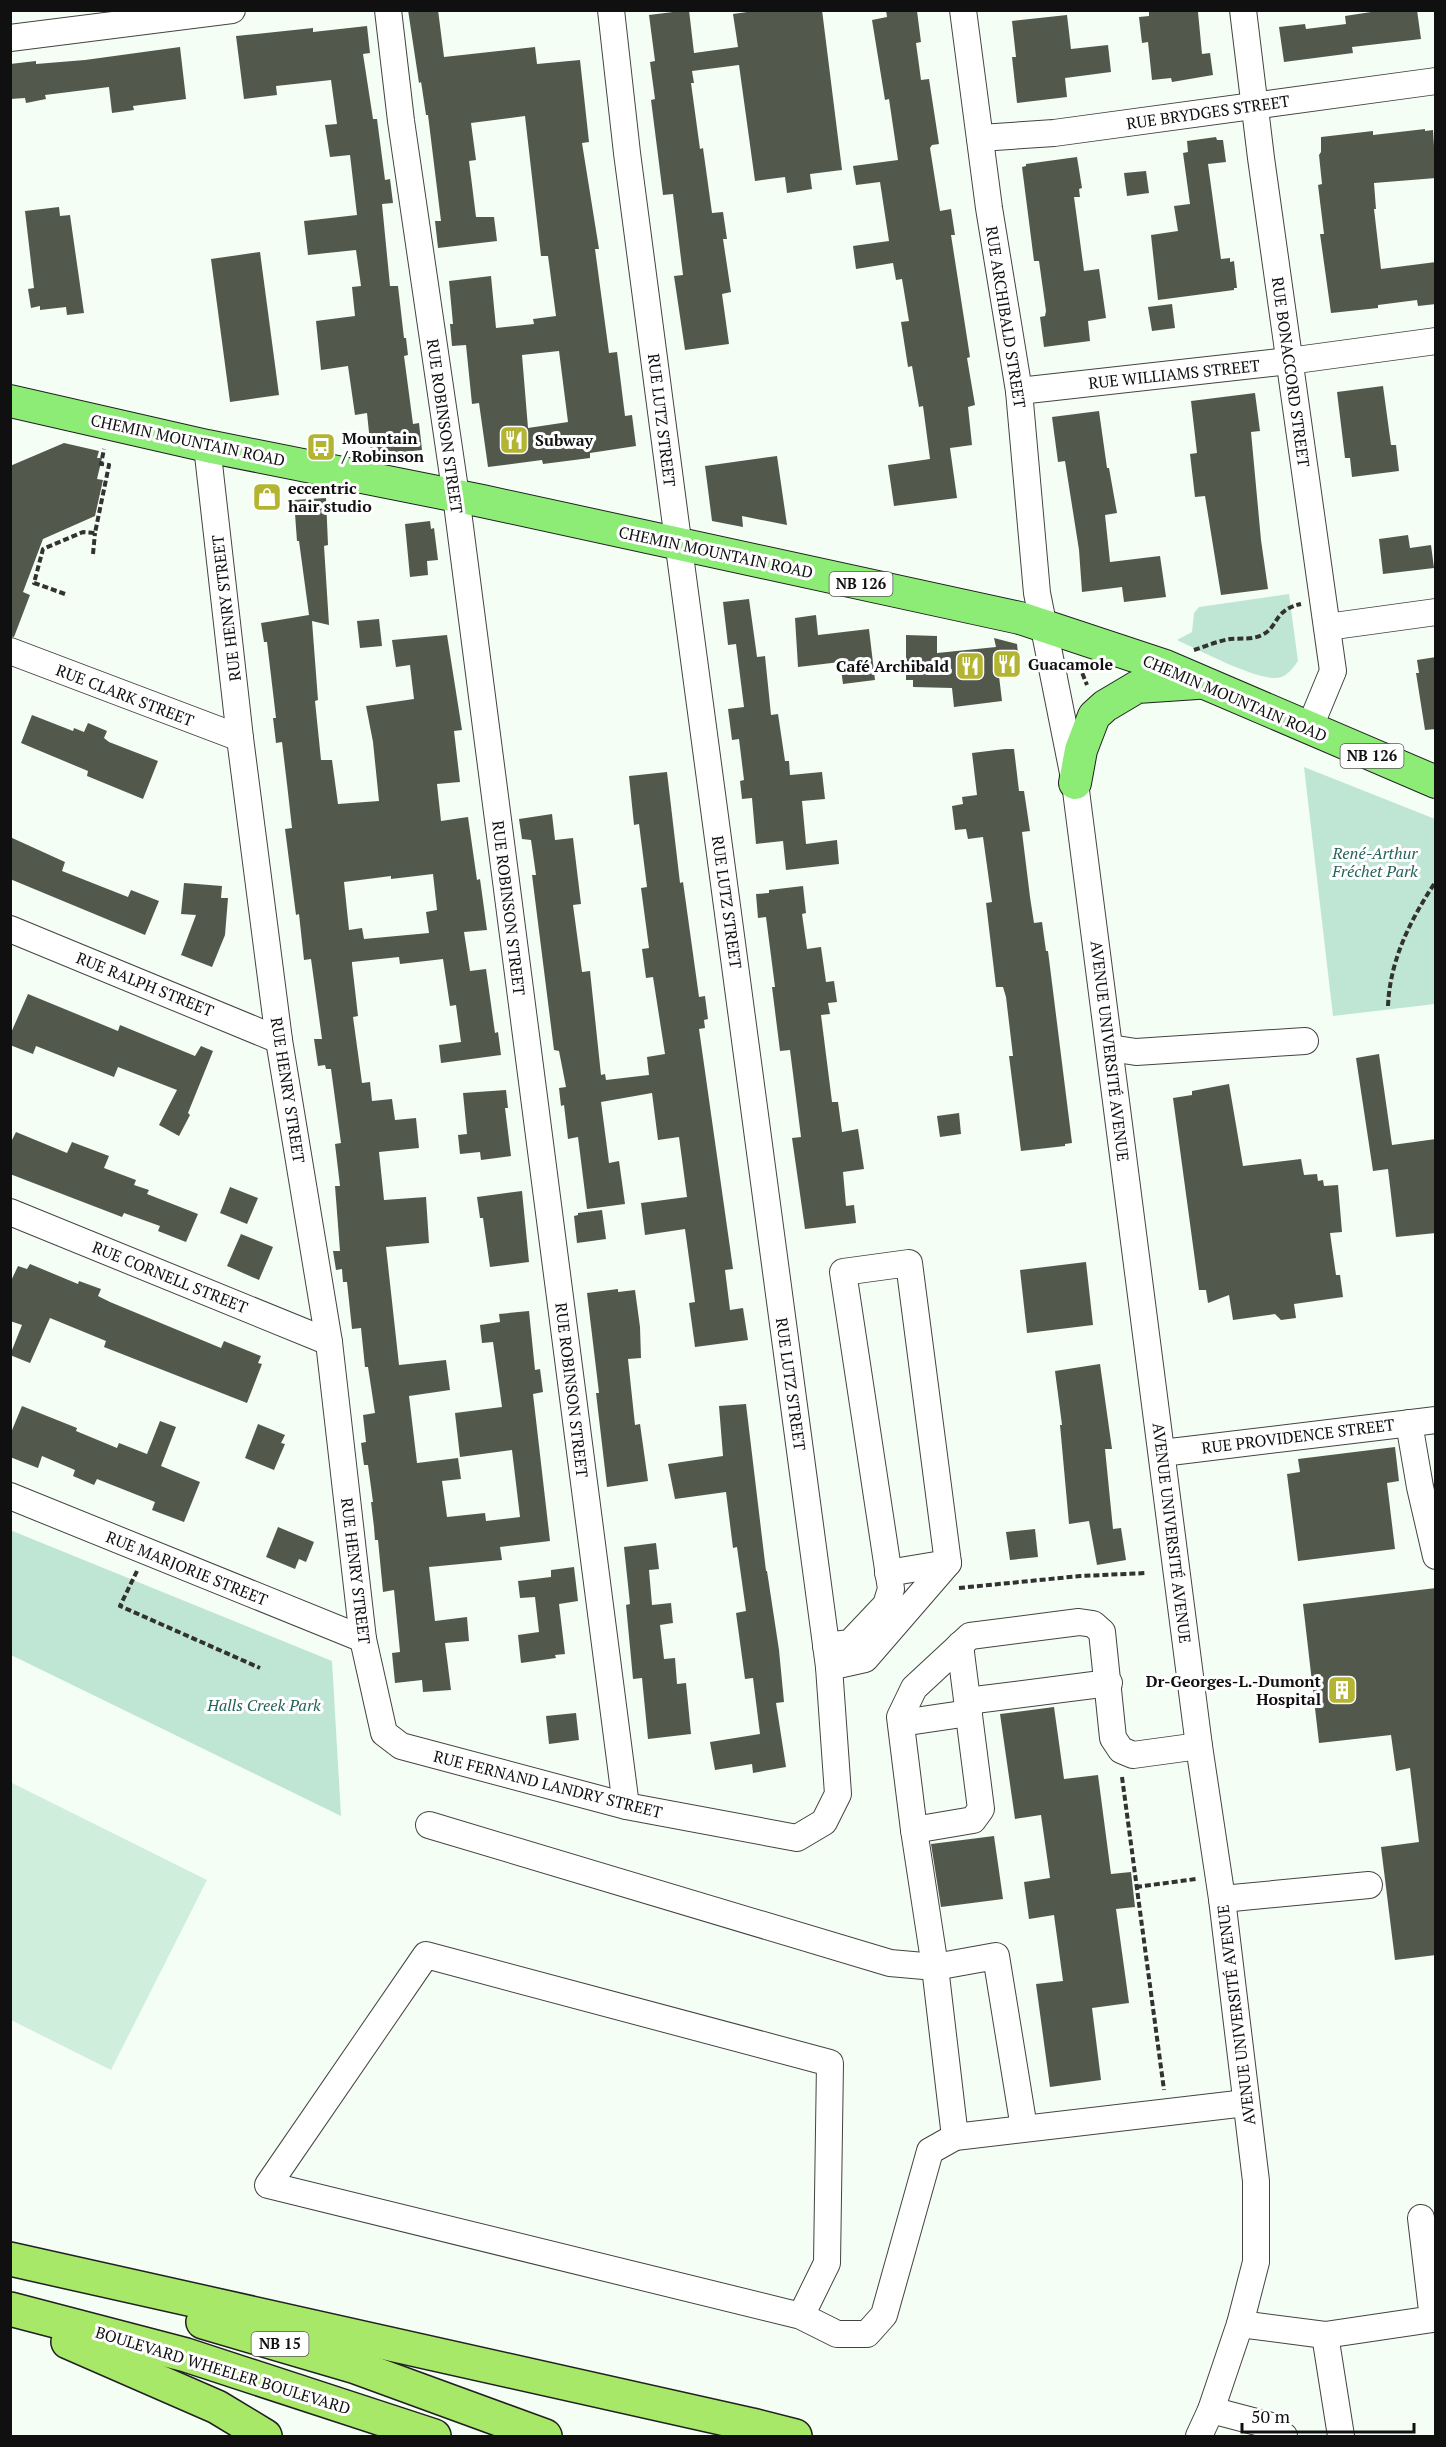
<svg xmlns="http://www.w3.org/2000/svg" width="1446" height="2447" viewBox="0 0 1446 2447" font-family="'PT Serif',serif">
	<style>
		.green { fill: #bfe6d4 }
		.pitch { fill: #d0eedc }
		.building { fill: #53584d; fill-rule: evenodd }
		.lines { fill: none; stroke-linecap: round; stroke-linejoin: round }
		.minor-casing { stroke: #434343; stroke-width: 28 }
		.major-casing { stroke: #212121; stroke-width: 34 }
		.highway-casing { stroke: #212121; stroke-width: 36 }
		.path { stroke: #323232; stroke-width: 4; stroke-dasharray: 6 3; stroke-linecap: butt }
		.minor { stroke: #fff; stroke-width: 26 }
		.major { stroke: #8cec75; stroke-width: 32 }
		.highway { stroke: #a7e868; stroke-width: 33 }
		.labels { text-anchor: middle; stroke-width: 6; stroke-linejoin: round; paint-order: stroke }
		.shield { fill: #fff; stroke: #585858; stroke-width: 1.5 }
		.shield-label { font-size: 15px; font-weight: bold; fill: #101010 }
		.street-label { font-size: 16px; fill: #101010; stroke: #fff }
		.poi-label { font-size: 16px; font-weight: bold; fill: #101010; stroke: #fff; text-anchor: start }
		.park-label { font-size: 16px; font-style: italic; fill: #256359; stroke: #fff }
	</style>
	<rect width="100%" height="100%" fill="#f5fef4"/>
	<g class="green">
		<path d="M1289,594L1298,661C1293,668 1287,677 1277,678C1256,680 1199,650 1177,640L1192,632L1194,613L1199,607Z"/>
		<path d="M1304,767L1435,819V1004L1333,1016Z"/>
		<path d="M10,1530L332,1661L341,1816L11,1655Z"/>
	</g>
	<path class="pitch" d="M10,1782L207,1880L111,2070L11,2020Z"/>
	<g class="building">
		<path d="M408,10H438L444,57L535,47L537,64L580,60L589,142L582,143L599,249H595L609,353L617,352L625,416L632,415L636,446L590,453V458L543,464L542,460L488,467L479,403L472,404L466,345L452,346L450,324H453L449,281L491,276L496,328L534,324L533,319L556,316L548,256H541L525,116L471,123L476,160L469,161L476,217H494L497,241L438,248L435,221H441L428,115H426L422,88L421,82L419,83ZM559,351L568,422L528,428L522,355Z"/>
		<path d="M689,10L694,53L738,47L733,14L761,10H822L842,170L810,174L812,189L800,191L787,193L785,177L755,181L739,65L692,71L694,83H691L700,149L703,148L712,213L723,212L727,239H723L731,292L722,294L729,344L685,350L674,276L683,275L673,194L663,195L651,100L655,99L650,62L655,61L649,15Z"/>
		<path d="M886,10L917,11L921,42L916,43L921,80L929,79L939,144L932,145L930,148L940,211L951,209L955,235H951L970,357L967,358L975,405L968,407L972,445L950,448L957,498L894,506L888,465L930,459L923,406L919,407L912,366L908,367L901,322L909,321L902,279L896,280L893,263L856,269L853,246L889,241L880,182L856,185L853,166L898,160L889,99L885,100L872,20L887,17Z"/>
		<path d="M1149,10L1198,12L1202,54L1210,53L1213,75L1172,82L1171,78L1152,80L1148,42L1142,43L1139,17L1149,16Z"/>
		<path d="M1384,10H1417L1421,39L1352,47L1353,53L1284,62L1279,27L1305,24L1306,29L1346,24L1345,16Z"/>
		<path d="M1067,15L1071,49L1108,45L1111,72L1065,78L1067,97L1017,103L1012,57H1016L1012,21Z"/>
		<path d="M367,26L370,53L363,54L373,119H377L385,180L390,179L393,203L382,204L390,286H398L404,338H406L408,355L404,356L413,424L419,423L422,450L385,454V451L371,452L367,413L355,415L348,366L321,370L316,321L355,316L352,287L361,286L356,250L308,255L304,221L357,215L350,155L330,157L325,125L337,124L331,80L276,86L277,95L244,99L236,36L313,28V32Z"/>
		<path d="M180,47L186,99L133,106L134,110L112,113L109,87L45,95L46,99L26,103L25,98L10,99V64L36,61V64L85,60Z"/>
		<path d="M1425,129V131L1433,130L1436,178L1374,183L1376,209H1374L1381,269L1436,262V304L1418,306L1417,300L1378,305V308L1331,313L1320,234H1324L1318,185L1322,184L1319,155L1321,152V137L1373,131V135Z"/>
		<path d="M1216,137L1217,140H1223L1226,162L1208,164L1221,259L1230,258V262L1234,261L1237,288H1234V290L1158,300L1151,235L1178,231L1174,206L1190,204L1183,153L1188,152L1187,141Z"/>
		<path d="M1077,157L1082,188L1079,189L1080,197H1074L1084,271L1099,269L1106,318L1088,321L1090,341L1044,347L1040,317L1045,316L1046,311L1039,261H1034L1022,167L1026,166V164Z"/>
		<path d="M1146,171L1149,193L1127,196L1124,173Z"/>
		<path d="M59,207L60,216L70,215L84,313L67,315L66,307L40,310V306L31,308L28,289L34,288L25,211Z"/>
		<path d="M260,252L279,395L230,402L211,259Z"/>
		<path d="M1172,304L1175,328L1152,331L1148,307Z"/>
		<path d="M1383,386L1391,445H1396L1399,471L1352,477L1350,458H1345L1337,392Z"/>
		<path d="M1255,393L1260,431L1251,432L1261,540L1268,589L1221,595L1205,496L1195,497L1190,454L1197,453L1191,401Z"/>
		<path d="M1099,411L1107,468H1109L1117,513L1105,515L1110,562L1160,556L1166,597L1124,602L1122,587L1082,592L1079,550L1065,461L1058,462L1052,417Z"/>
		<path d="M64,443L99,451L97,458H102L97,479L103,480L95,516L43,539L23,592L30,595L14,637L10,636V466Z"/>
		<path d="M777,456L787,525L742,516L743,527L712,521L705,466Z"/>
		<path d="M326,498L328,545L324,546L329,625L312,621L318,700L315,701L321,760H332L338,804L379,801L373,742L366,706L414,699L410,665L396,667L392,640L447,635L462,730L454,731L460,782L437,784L441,821L468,817L477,880L480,879L487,930L464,932L470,971L486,969L495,1033L498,1032L501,1055L441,1063L439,1045L461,1042L456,1005L450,1006L443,959L400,964L399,957L352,962V964L358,1016L353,1017L362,1083L370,1082L372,1101L392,1099L395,1120L416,1118L419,1148L379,1152L384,1200L426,1197L429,1243L386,1247L399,1365L446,1360L450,1390L409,1396L417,1463L458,1458L461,1479L442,1481L447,1517L485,1513L486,1521L520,1517L512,1450L460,1457L455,1413L502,1407L493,1342L482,1343L480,1325L500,1322L499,1314L529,1311L535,1370L540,1369L543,1392L533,1394L550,1541L500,1547L502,1560L429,1567L435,1621L467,1617L469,1641L445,1643L451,1690L423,1692L422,1680L395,1683L392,1653L400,1652L394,1590L383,1592L378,1540H375L374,1527L371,1502H373L368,1465H364L361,1443L366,1442L363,1415L375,1413L368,1367H365L361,1328L352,1329L347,1282H343L342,1269L336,1270L333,1251H340L335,1186H340L335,1144L341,1143L331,1069H326L325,1065L318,1066L314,1039H322L311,959L304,960L299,914L296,915L285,829L292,828L287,784L282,742L276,743L273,718H276L267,642H264L261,623L309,615L299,541H297L294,500ZM433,874L437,910L426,912L429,933L364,939L362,928L349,930L344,882L391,876V879Z"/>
		<path d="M430,521L431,529L434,528L438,560L427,561L428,575L410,577L405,524Z"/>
		<path d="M1408,535L1410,548L1431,545L1434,568L1383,574L1379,539Z"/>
		<path d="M749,599L757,657L765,656L771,715L778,714L785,761H789L790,775L822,772L825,799L802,801L806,844L837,840L839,864L786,870L783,841L756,844L752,798L742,799L740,781L744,780L739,739L732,740L728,709L744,707L736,644L728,645L723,602Z"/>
		<path d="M816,615L818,635L869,629L875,680L843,684L840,662L798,667L795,618Z"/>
		<path d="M379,619L382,646L360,648L357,621Z"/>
		<path d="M906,635L937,636V653L996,647L994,638L1017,644L1020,674L999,676L1002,701L954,707L952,688L913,687V680H906Z"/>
		<path d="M1436,657V729L1425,730L1416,673H1419L1417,660Z"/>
		<path d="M32,715L73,731L74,728L84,732L88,723L107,731L104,738L109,742L158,761L143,799L87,776L88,771L21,743Z"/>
		<path d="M1005,749H1014L1019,791H1024L1030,831L1022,832L1030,897L1034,923L1042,922L1046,951H1048L1072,1143L1065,1144V1146L1021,1151L1009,1056H1013L1006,997L1003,987H996L986,903L992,902L983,837L968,839L966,829L955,830L952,806L963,804L962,797L977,795L972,753Z"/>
		<path d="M667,772L680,883L683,882L699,997L705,996L708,1019L704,1020L705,1028L699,1029L733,1269L725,1270L730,1310L743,1308L748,1340L695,1347L689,1303L695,1302L685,1229L645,1235L641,1203L687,1197L679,1137L658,1140L652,1093L601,1102L609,1163L619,1161L625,1204L587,1209L578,1137L568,1139L564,1105L561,1106L559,1088L566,1087L559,1051L554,1050L532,875H536L531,840L522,839L519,819L552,814L555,840L573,838L581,904L573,905L582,972L590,971L601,1075L605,1074L606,1080L649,1075L647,1057L665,1054L653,977L646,978L642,949L649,948L641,888L647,887L639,824L634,825L629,776Z"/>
		<path d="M10,837L65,862L62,871L128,897L131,890L159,901L145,935L10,879Z"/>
		<path d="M184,883L222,886L221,898H228L225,935L212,967L181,955L196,915L181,914Z"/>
		<path d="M803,886L806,913L802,914L807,949L821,947L826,982L834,981L837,1002L828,1003L830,1014L821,1015L832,1102H838L842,1132L858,1129L864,1169L843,1172L846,1206L854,1205L856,1223L805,1229L792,1138L801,1137L790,1050L780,1051L772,987H775L766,917L758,918L756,894L769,893V890Z"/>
		<path d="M28,994L118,1031L120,1025L195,1056L201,1046L213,1051L188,1113L190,1115L179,1136L159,1125L177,1090L118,1067L114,1077L36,1046L33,1054L10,1045V1035Z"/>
		<path d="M1379,1054L1392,1145L1436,1139V1233L1396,1237L1388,1169L1373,1171L1356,1058Z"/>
		<path d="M1229,1084L1243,1166L1301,1159L1304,1175L1317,1174L1318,1181L1323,1180L1324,1186L1338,1185L1342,1232L1330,1233L1336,1275H1340L1343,1297L1294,1304L1296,1318L1281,1320L1275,1314L1233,1320L1229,1295L1208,1303L1206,1290H1199L1173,1098L1192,1095V1091Z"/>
		<path d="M506,1090L508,1108H505L511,1156L481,1160L480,1152L460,1154L458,1135L467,1134L463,1093Z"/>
		<path d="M959,1113L961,1134L940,1137L937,1116Z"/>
		<path d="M16,1132L67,1153L72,1142L109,1156L104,1168L136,1180L134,1185L149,1190L147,1194L198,1214L186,1242L158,1231L160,1226L124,1213L122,1217L10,1174V1144Z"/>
		<path d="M230,1187L258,1198L247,1224L220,1213Z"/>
		<path d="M522,1191L529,1262L490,1267L483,1218H480L477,1197Z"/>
		<path d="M602,1210L606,1239L577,1243L574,1216L578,1215V1213Z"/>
		<path d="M241,1234L273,1247L259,1280L227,1266Z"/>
		<path d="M1086,1262L1093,1325L1027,1333L1020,1270Z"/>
		<path d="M30,1264L78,1284L79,1281L101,1289L98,1296L110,1302L221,1348L224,1341L261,1356L258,1363L262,1364L247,1403L104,1347L106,1341L50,1318L30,1363L10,1355L22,1325L10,1321V1283L18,1266L27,1269Z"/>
		<path d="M618,1289V1292L635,1290L640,1327L641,1358L628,1359L635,1425L640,1424L648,1481L607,1487L596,1393H599L587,1293Z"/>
		<path d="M1100,1364L1112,1449H1105L1113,1529L1121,1528L1126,1560L1097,1565L1089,1521L1069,1524L1060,1425H1062L1055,1371Z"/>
		<path d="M746,1404L766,1571H767L779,1650L784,1702L776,1703L786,1767L753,1773L752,1764L715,1770L710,1742L760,1734L753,1678L745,1679L736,1613L746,1611L737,1547L733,1548L726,1492L675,1499L668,1464L723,1456L719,1406Z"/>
		<path d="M22,1406L77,1428L76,1431L117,1448L119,1443L147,1454L160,1421L176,1427L161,1466L200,1482L184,1522L152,1510L155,1502L97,1479L94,1485L73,1476L75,1470L42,1456L38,1468L10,1457V1435Z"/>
		<path d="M258,1424L285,1435L281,1443L285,1444L274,1470L245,1458Z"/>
		<path d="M1395,1447L1399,1481L1387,1483L1395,1549L1298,1561L1287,1474L1300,1472L1298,1459Z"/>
		<path d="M278,1527L314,1542L306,1562L299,1559L295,1569L266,1557Z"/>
		<path d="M1035,1529L1038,1557L1010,1560L1006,1532Z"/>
		<path d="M656,1543L659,1569L649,1570L652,1605L671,1603L673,1623L660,1625L664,1659L675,1658L677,1684L686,1683L691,1734L648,1739L642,1678L633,1679L626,1605L630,1604L624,1547Z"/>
		<path d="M574,1567L578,1601L559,1604L565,1654L555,1655L556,1658L521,1663L518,1635L539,1632L535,1597L520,1598L518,1581L551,1577V1570Z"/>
		<path d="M1436,1588V1955L1395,1960L1381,1847L1419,1842L1410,1768L1396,1771L1391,1735L1319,1743L1303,1604Z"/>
		<path d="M1054,1707L1064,1779L1098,1775L1111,1874L1131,1872L1135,1907L1116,1909L1129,2003L1092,2008L1101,2080L1050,2087L1036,1984L1063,1981L1054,1915L1029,1919L1024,1882L1050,1878L1041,1815L1015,1819L1000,1714Z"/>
		<path d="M576,1713L579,1740L549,1744L546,1716Z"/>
		<path d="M994,1836L1003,1899L941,1907L931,1844Z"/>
	</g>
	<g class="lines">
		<g class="minor-casing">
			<g id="minor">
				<path d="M388,10L401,121L456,496L626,1806"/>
				<path d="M963,10L989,208L1019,391L1037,593L1075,783L1199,1746L1222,1899L1256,2181V2262L1240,2324L1211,2410L1199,2436"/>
				<path d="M1243,10L1261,158L1333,671L1309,729"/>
				<path d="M10,38L232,10"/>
				<path d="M980,138L1054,133L1436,81"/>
				<path d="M1019,391L1289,361L1436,341"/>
				<path d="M207,446L240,738L279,1040L329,1342L363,1639L384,1733L401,1746L626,1806L797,1838L824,1822L838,1794L829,1667L675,518L627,153L611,10"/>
				<path d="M1327,627L1436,612"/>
				<path d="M10,651L240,738"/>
				<path d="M10,929L279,1040"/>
				<path d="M1110,1048L1136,1052L1305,1041"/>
				<path d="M10,1212L329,1342"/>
				<path d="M1409,1423L1420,1487L1436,1556"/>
				<path d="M1162,1453L1436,1420"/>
				<path d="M10,1496L363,1639"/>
				<path d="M888,1573L948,1563"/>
				<path d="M826,1646L850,1643L886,1605L891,1589L843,1272L909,1263L948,1563L865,1659L829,1667"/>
				<path d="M967,1701L1109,1683"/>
				<path d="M901,1723L969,1713"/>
				<path d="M429,1825L890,1963L935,1967L996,1956L1024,2128"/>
				<path d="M914,1830L973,1820L981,1809L960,1645"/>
				<path d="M1222,1899L1369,1885"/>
				<path d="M955,2137L935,1967L914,1830L900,1717L914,1688L970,1636L1079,1622L1093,1624L1102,1632L1113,1738L1121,1750L1133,1755L1199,1746"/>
				<path d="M801,2316L827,2263L830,2063L426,1955L268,2185L801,2316L837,2334H867L884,2315L930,2151L955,2137L1246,2103"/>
				<path d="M1240,2324L1325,2335L1433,2319L1421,2218"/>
				<path d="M1325,2335L1341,2436"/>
				<path d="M1211,2410L1268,2425L1284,2436"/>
			</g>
		</g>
		<g class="major-casing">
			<g id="major">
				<path d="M10,401L207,446L482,501L1020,618L1165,666L1436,782"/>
				<path d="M1075,783L1081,750L1094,716L1105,706L1137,687L1197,683"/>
			</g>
		</g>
		<g class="highway-casing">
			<g id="highway">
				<path d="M10,2259L752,2425L795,2436"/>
				<path d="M10,2309L186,2355L434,2436"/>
				<path d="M203,2322L356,2367L545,2436"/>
				<path d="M68,2342L217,2407L265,2436"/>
			</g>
		</g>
		<g class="path">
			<path d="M93,554L95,533"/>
			<path d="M65,594L34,583L43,549L83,532L95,533L109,465L101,464L104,449"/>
			<path d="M1194,650C1206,646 1218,641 1230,639C1241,638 1252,640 1262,635C1279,627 1273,610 1301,604"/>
			<path d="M1079,665L1087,685"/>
			<path d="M1388,1006C1390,959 1411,919 1436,881"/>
			<path d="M137,1571L120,1606L260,1668"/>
			<path d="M959,1588L1080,1576L1147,1573"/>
			<path d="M1122,1777L1164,2090"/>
			<path d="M1136,1887L1196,1879"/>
		</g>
		<use href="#minor" class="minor"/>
		<use href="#major" class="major"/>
		<use href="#highway" class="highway"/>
	</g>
	<defs>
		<g id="restaurant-square" transform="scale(1.5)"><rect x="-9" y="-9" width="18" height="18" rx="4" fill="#b4b433" stroke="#fff"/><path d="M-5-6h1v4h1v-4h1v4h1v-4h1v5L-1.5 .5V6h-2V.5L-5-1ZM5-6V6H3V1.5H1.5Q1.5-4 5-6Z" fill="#fff"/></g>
		<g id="bus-square" transform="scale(1.5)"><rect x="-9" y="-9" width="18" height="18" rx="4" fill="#b4b433" stroke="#fff"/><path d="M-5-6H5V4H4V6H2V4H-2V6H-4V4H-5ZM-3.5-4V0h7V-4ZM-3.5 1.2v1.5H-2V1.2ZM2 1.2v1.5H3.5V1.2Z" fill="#fff"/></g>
		<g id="shop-square" transform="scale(1.5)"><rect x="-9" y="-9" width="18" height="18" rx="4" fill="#b4b433" stroke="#fff"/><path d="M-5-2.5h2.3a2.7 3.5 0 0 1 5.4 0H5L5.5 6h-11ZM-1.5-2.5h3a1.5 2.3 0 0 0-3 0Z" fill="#fff"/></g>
		<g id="building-square" transform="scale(1.5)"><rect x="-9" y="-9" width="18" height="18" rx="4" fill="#b4b433" stroke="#fff"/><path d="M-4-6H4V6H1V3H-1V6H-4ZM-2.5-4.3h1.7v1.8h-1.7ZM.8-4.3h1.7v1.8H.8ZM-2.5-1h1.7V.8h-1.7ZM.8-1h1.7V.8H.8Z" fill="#fff"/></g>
	</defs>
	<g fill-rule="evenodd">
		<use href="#restaurant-square" x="514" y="440"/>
		<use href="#bus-square" x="321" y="447"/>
		<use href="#shop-square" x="267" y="497"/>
		<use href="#restaurant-square" x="1007" y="664"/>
		<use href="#restaurant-square" x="970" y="666"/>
		<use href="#building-square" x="1342" y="1690"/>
	</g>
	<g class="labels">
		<g class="shield">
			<rect x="829.5" y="572" width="63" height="24" rx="4.5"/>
			<rect x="1340.5" y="744" width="63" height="24" rx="4.5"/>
			<rect x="251.5" y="2332" width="57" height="24" rx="4.5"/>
		</g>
		<g class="shield-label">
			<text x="861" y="589">NB 126</text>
			<text x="1372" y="761">NB 126</text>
			<text x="280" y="2349">NB 15</text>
		</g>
		<g class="street-label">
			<text transform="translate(1208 112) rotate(-8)" y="6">RUE BRYDGES STREET</text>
			<text transform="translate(1006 317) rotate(81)" y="6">RUE ARCHIBALD STREET</text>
			<text transform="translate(1291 372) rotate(82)" y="6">RUE BONACCORD STREET</text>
			<text transform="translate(1174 374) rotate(-6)" y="6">RUE WILLIAMS STREET</text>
			<text transform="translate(662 420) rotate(83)" y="6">RUE LUTZ STREET</text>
			<text transform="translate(445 426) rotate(82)" y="6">RUE ROBINSON STREET</text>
			<text transform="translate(188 440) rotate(12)" y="6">CHEMIN MOUNTAIN ROAD</text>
			<text transform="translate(716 552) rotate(12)" y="6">CHEMIN MOUNTAIN ROAD</text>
			<text transform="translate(226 608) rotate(-97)" y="6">RUE HENRY STREET</text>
			<text transform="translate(125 695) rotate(21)" y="6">RUE CLARK STREET</text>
			<text transform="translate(1235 698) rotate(23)" y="6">CHEMIN MOUNTAIN ROAD</text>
			<text transform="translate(727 902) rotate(82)" y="6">RUE LUTZ STREET</text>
			<text transform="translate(509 908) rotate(83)" y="6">RUE ROBINSON STREET</text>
			<text transform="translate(145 984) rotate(22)" y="6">RUE RALPH STREET</text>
			<text transform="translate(1110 1051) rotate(83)" y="6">AVENUE UNIVERSITÉ AVENUE</text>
			<text transform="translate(288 1090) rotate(81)" y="6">RUE HENRY STREET</text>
			<text transform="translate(170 1277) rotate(22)" y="6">RUE CORNELL STREET</text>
			<text transform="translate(791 1384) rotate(82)" y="6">RUE LUTZ STREET</text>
			<text transform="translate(572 1390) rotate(83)" y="6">RUE ROBINSON STREET</text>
			<text transform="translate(1298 1436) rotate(-7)" y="6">RUE PROVIDENCE STREET</text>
			<text transform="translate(1172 1533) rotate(83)" y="6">AVENUE UNIVERSITÉ AVENUE</text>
			<text transform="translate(187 1568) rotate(22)" y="6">RUE MARJORIE STREET</text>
			<text transform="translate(356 1571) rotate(83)" y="6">RUE HENRY STREET</text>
			<text transform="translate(548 1784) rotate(14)" y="6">RUE FERNAND LANDRY STREET</text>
			<text transform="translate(1236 2015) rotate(-97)" y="6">AVENUE UNIVERSITÉ AVENUE</text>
			<text transform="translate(223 2370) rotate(17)" y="6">BOULEVARD WHEELER BOULEVARD</text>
		</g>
		<g class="poi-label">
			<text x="342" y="444">Mountain<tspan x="342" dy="18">/ Robinson</tspan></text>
			<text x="535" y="446">Subway</text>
			<text x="288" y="494">eccentric<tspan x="288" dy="18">hair studio</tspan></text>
			<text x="1028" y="670">Guacamole</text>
			<text x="949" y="672" text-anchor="end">Café Archibald</text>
			<text x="1321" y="1687" text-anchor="end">Dr-Georges-L.-Dumont<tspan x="1321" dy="18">Hospital</tspan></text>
		</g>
		<g class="park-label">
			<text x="1375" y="859">René-Arthur<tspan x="1375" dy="18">Fréchet Park</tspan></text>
			<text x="264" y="1711">Halls Creek Park</text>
		</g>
	</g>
	<rect width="1446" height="2447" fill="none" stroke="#101010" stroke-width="24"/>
	<path d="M1242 2423v9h172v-9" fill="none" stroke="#101010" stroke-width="3"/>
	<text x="1251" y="2423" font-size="18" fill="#101010" stroke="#ffffff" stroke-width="4.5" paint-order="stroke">50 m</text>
</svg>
